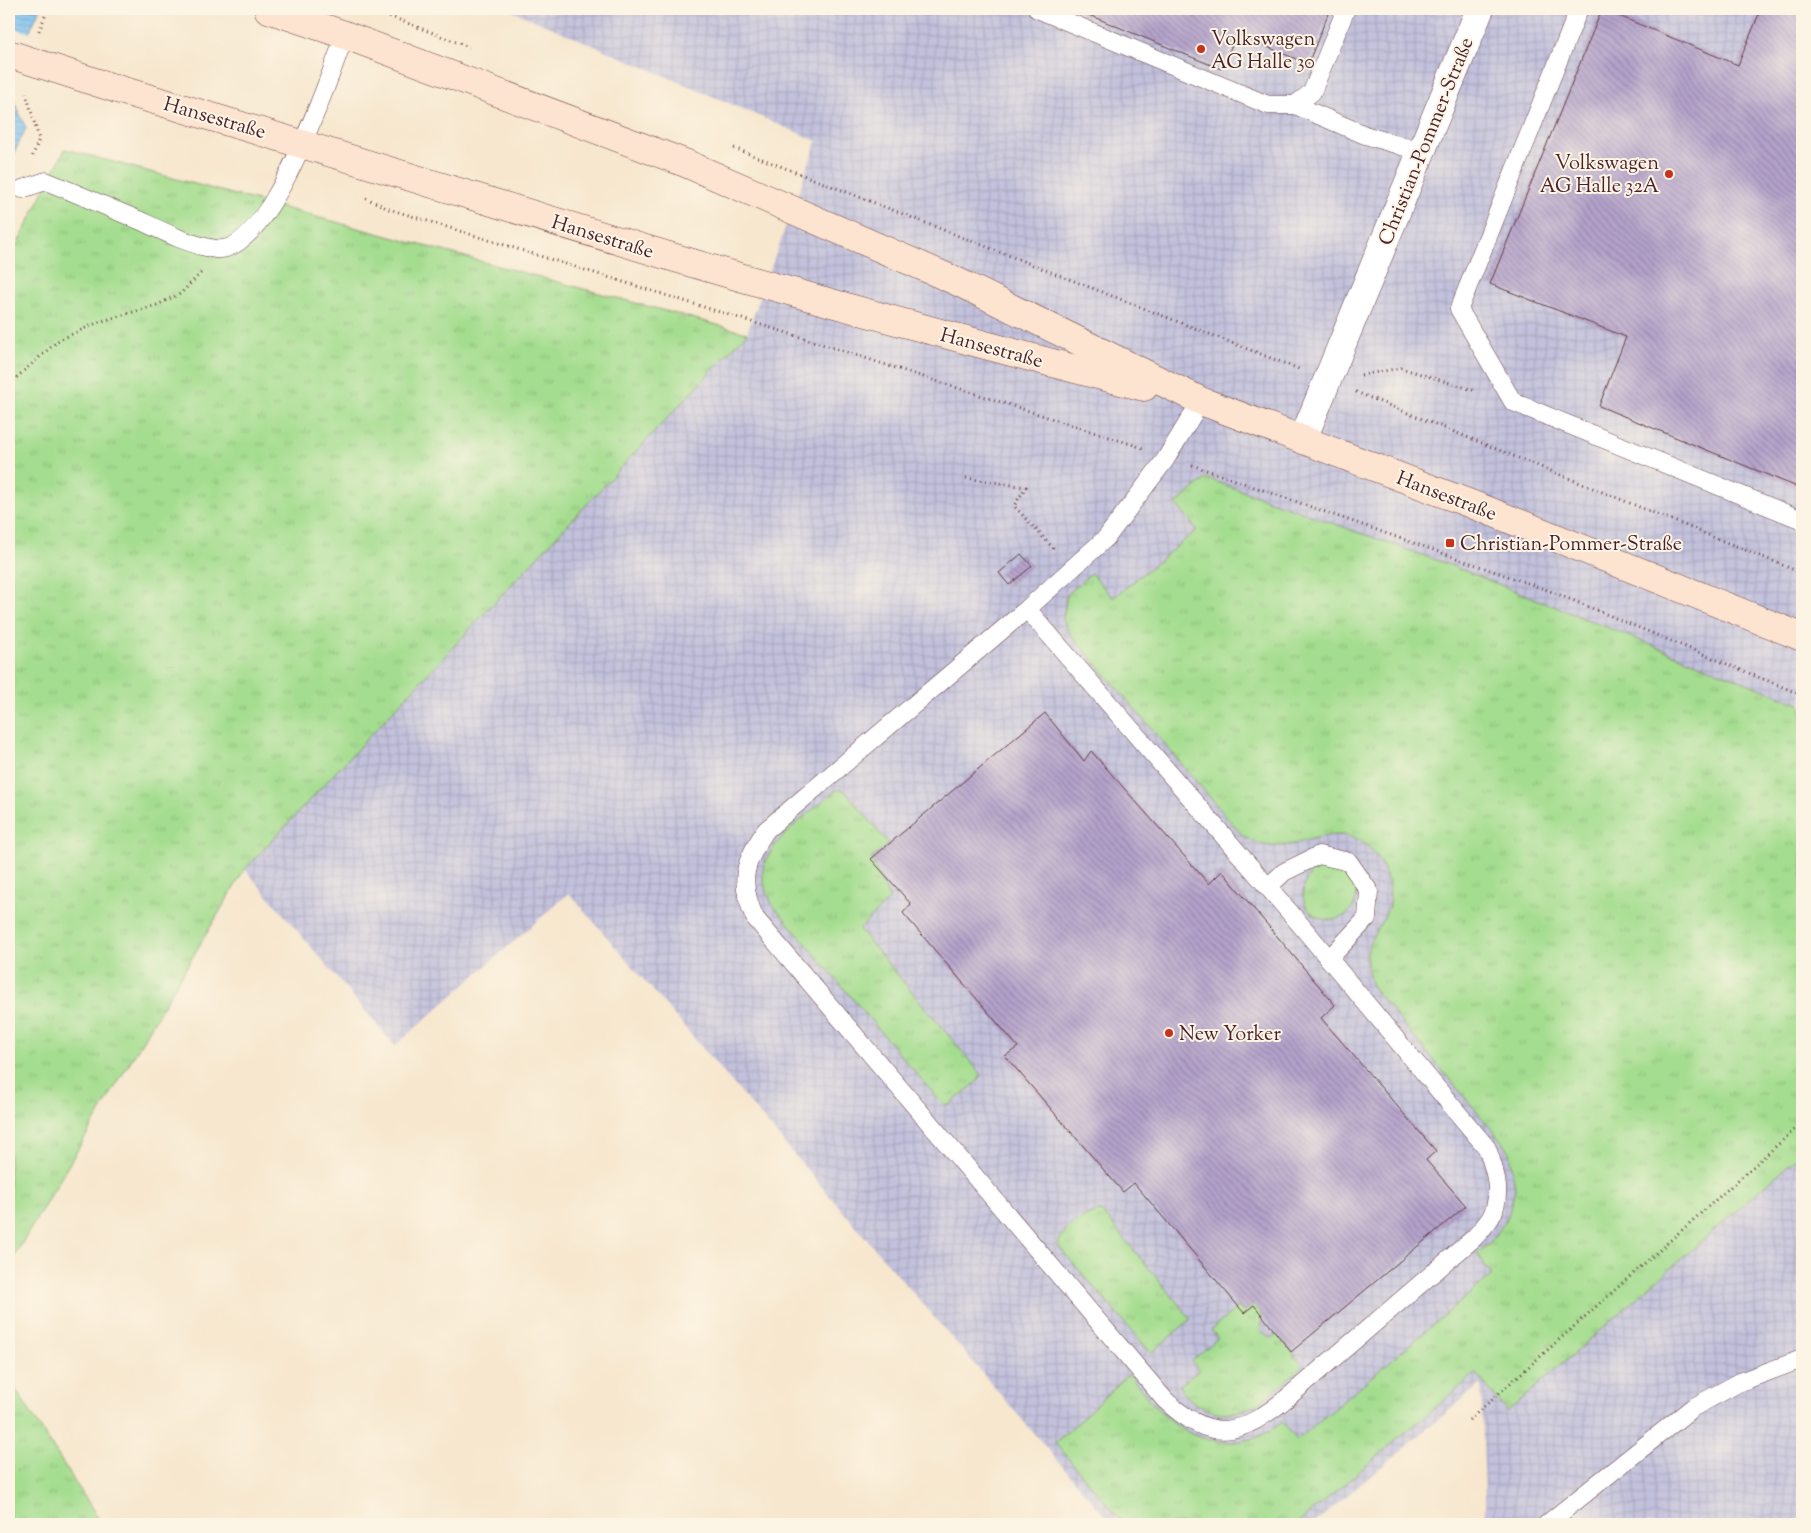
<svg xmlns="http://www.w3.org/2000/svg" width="1811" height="1533" viewBox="0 0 1811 1533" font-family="'Sorts Mill Goudy',serif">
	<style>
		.industrial { fill: url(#industrial-grid) }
		.grass { fill: url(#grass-tufts); stroke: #777e5d }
		.water { fill: url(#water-rules); stroke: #62708e }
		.pier { fill: #f7e7ce }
		.building { fill: url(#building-back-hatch) }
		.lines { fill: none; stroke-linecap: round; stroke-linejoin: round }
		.lane-casing { stroke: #643d43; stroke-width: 19 }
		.street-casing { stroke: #643d43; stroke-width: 29 }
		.secondary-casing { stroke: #643d43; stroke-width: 29 }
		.path { stroke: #643d43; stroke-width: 3; stroke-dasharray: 1 4; stroke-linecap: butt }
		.lane { stroke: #fff; stroke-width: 18 }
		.street { stroke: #fff; stroke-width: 28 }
		.secondary { stroke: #fde4d0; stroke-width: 28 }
		.secondary-bridge-casing { stroke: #643d43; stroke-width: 29; stroke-linecap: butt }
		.secondary-bridge { stroke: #fde4d0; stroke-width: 28 }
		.poi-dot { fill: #c8321e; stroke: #fcf5e5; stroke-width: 2 }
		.labels { text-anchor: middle; stroke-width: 4; stroke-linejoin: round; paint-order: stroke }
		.poi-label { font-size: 20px; fill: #4a1f2b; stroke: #fcf5e5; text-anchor: start }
		.street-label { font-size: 20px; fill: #4a1f2b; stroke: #fcf5e5 }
	</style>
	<defs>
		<pattern id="industrial-grid" width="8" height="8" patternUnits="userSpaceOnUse" patternTransform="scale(1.25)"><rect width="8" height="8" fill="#c2c1dc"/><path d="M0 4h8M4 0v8" fill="none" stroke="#a8a5bd"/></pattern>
		<pattern id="grass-tufts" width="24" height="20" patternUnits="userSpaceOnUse" patternTransform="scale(1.25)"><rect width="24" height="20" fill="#a4dd8f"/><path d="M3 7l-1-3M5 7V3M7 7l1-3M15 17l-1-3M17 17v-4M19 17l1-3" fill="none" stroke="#8fbd7c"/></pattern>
		<pattern id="water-rules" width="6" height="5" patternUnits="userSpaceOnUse" patternTransform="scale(1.25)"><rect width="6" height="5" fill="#7ac0f1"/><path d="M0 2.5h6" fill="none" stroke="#669bc3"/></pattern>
		<pattern id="building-back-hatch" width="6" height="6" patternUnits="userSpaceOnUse" patternTransform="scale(1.25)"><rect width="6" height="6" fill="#b4a2cb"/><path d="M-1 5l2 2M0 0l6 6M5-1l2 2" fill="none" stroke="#9483a5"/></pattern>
	</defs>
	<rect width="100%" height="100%" fill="#fcf5e5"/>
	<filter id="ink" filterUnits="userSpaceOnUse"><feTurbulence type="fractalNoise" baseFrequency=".02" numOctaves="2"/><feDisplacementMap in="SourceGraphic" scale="10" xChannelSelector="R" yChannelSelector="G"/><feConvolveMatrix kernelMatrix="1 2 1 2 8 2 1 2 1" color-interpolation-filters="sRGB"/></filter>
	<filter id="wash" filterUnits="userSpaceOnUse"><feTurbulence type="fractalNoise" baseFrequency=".0096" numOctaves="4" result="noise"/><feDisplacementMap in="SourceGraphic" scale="20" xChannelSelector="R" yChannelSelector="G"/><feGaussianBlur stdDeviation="1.12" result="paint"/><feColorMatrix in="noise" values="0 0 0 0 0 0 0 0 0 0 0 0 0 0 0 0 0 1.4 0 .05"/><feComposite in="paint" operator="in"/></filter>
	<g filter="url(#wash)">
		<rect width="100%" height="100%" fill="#f7e7ce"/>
		<path class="industrial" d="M508,9H1802V1524H1486L1481,1384L1313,1524H1112L569,893L395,1046L245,869L747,333L817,141Z"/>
		<g class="grass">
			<path d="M65,149L747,333L245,869L9,1265V261Z"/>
			<path d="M1206,478L1450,565L1802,705V1153L1507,1412L1476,1373L1297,1524H1124L1055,1443L1129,1374C1158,1411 1178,1440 1229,1442C1250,1442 1267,1435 1282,1422L1297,1440L1492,1275L1477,1254L1495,1237L1508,1216L1515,1189L1510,1152L1495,1133L1372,987C1368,972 1364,957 1370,942C1375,930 1384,921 1388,908C1396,880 1373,836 1342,835C1303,834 1282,860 1243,836L1069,632L1063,619L1067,595L1091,573L1113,598L1197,530L1176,504Z"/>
			<path d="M840,789L845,791L889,844L871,859L890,899L859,929L981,1074L978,1081L949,1105H944L938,1099L772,904C768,894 763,885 763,874C761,846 815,809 835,791Z"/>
			<circle cx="1330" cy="893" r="27"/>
			<path d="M1099,1212L1103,1213L1191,1319L1151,1353L1059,1247C1056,1232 1086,1214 1099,1212Z"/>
			<path d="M1254,1305L1262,1315L1260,1330L1270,1338L1278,1335L1303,1366C1287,1379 1270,1398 1251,1407C1224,1420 1193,1410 1179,1386L1199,1370L1192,1361L1218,1338L1211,1330L1238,1307L1244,1313Z"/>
			<path d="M9,1379L102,1524H9Z"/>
		</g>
		<g class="water">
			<path d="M9,9H40L9,76Z"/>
			<path d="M9,90L26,128L9,164Z"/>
		</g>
		<path class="pier" d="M9,27L31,33L9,78Z"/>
		<g id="blocks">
			<g class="building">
				<path d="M1074,9H1330L1308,64L1237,34L1221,69Z"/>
				<path d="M1602,9L1738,65L1761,9H1802V489L1599,406L1626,337L1490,284Z"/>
				<path d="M1021,554L1032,566L1009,585L999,573Z"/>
				<path d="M1045,713L1084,761L1091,751L1209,884L1222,871L1335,1005L1321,1018L1436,1151L1426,1160L1466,1206L1291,1352L1254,1305L1244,1313L1134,1183L1123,1192L1005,1056L1018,1047L903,913L911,904L871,859Z"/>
			</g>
		</g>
	</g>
	<g filter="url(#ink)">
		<use href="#blocks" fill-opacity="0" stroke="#643d43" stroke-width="1"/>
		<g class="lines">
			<g class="lane-casing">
				<g id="lane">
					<path d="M1037,9L1268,105H1295L1312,92L1346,9"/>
					<path d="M1579,9L1459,309L1513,402L1802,520"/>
					<path d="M1295,105L1365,135L1421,152"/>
					<path d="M22,189L46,181C78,194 109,208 141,221C164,232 190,245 216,249C270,256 329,77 345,35"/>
					<path d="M1027,609L1299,923L1487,1148C1495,1170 1503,1195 1491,1217C1487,1224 1480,1231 1474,1238L1287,1398C1240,1436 1212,1444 1165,1400L755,918C738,880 744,863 766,830L1027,609L1106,538L1165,460L1201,401"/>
					<path d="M1268,887L1284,872L1319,855L1349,862L1369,891L1367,918L1329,959"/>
					<path d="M1547,1524L1692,1408L1740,1382L1802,1359"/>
				</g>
			</g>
			<g class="street-casing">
				<path id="street" d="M1303,439L1480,9"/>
			</g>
			<g class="secondary-casing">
				<g id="secondary">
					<path d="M268,9L345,35L685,163L958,282L1201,401L1484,509L1802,637"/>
					<path d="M117,89C299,142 480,199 662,254C821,302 983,345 1144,387"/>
				</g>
			</g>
			<g class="path">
				<path d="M371,9L469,47"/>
				<path d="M39,31L48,9"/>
				<path d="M26,93L39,139L32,158"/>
				<path d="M734,148L1299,369"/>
				<path d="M366,198L389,209L800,337L1143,448"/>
				<path d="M1361,375L1401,368L1476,391"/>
				<path d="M9,384L59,340L99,322L157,305L180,294L202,272"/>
				<path d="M1356,392L1802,573"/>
				<path d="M1192,465L1550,591L1802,695"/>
				<path d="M966,478L1026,487L1014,506L1055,550"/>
				<path d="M1469,1420L1802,1123"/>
			</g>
			<use href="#lane" class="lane"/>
			<use href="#street" class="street"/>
			<use href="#secondary" class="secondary"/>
			<g class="secondary-bridge-casing">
				<path id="secondary-bridge" d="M9,54L117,89"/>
			</g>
			<use href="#secondary-bridge" class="secondary-bridge"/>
		</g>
	</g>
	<g class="poi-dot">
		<circle cx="1201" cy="49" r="5"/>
		<circle cx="1669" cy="174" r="5"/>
		<rect x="1445" y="538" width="10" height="10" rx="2.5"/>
		<circle cx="1169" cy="1033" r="5"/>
	</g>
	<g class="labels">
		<g class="poi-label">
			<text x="1211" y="45">Volkswagen<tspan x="1211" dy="23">AG Halle 30</tspan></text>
			<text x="1659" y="169" text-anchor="end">Volkswagen<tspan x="1659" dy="23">AG Halle 32A</tspan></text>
			<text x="1460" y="550">Christian-Pommer-Straße</text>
			<text x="1179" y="1040">New Yorker</text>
		</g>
		<g class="street-label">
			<text transform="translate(215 117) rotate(16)" y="7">Hansestraße</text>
			<text transform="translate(1425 141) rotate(-68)" y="7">Christian-Pommer-Straße</text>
			<text transform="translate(603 236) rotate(17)" y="7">Hansestraße</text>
			<text transform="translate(992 347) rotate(15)" y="7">Hansestraße</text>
			<text transform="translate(1447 495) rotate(21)" y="7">Hansestraße</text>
		</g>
	</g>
	<rect width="1811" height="1533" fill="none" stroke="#fcf5e5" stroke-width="30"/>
</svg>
